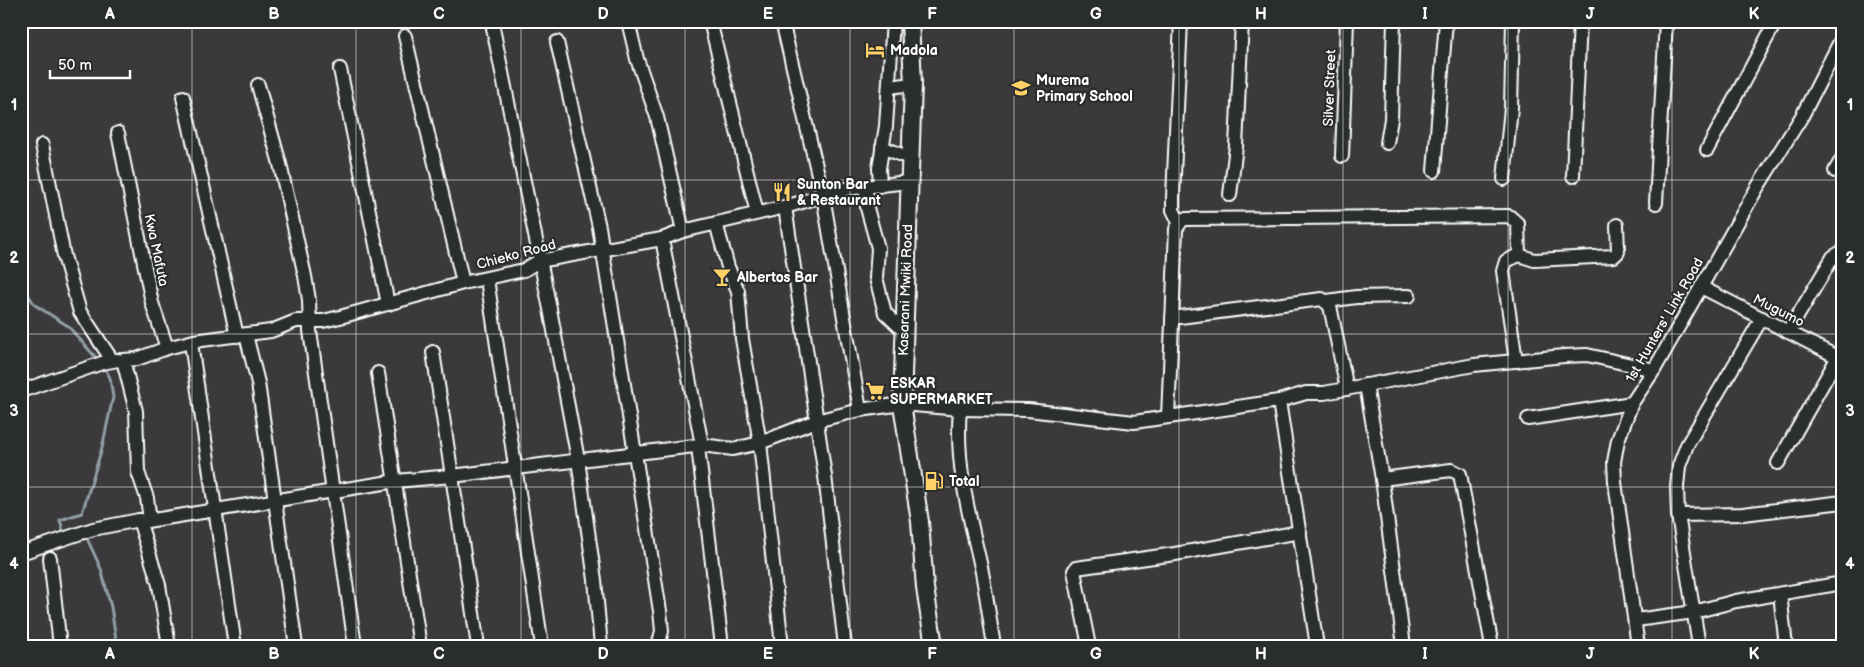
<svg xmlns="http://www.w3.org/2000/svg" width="1864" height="667" viewBox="0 0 1864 667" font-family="'Balsamiq Sans',sans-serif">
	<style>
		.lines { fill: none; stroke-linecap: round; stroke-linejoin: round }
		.stream { stroke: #91a1a7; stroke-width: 3 }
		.minor-casing { stroke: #fff; stroke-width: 16 }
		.major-casing { stroke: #fff; stroke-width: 20 }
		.minor { stroke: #2a2d2e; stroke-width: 12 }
		.major { stroke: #2a2d2e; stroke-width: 16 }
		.grid { fill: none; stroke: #fff; stroke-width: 1; stroke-opacity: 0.55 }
		.labels { text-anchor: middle; stroke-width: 4.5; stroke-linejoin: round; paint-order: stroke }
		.poi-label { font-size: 14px; font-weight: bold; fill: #fff; stroke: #2a2d2e; text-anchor: start }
		.street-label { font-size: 14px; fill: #fff; stroke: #2a2d2e }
		.neatline { fill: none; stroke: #fff; stroke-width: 2 }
		.grid-label { font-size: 16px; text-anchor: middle; font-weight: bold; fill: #fff }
	</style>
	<rect width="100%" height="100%" fill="#3c393c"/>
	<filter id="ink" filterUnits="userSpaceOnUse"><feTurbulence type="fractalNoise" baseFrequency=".02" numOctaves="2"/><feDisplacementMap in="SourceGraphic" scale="10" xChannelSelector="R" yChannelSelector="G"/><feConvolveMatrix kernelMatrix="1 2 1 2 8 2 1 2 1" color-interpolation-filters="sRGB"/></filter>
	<g filter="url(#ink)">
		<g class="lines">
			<g class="stream">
				<path d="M21,284L35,305L68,326L98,360"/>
				<path d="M64,534L60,520L82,513L102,448L113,397L110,378L104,367"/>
				<path d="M85,534L101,569L111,607L117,646"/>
			</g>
			<g class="minor-casing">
				<g id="minor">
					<path d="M628,21L637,59L657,117L683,231"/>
					<path d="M710,21L757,213"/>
					<path d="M782,21L823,196L860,410"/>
					<path d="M493,28L550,309L578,460L595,580L601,646"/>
					<path d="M405,36L463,283"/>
					<path d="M557,42L599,227L660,611L662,631L658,646"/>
					<path d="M340,69L388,304"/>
					<path d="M258,85L280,164L305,276L309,300L310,331L355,646"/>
					<path d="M889,87L913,84"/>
					<path d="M183,97L237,336"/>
					<path d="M118,133L152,303L167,348L194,341L271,331L296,321H323L340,317L463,283L524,270L539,261L662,239L683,231L785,207L846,189L908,182"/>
					<path d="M1387,143L1391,119L1394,21"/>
					<path d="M42,145L64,256L80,312L112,360"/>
					<path d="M882,147L909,158"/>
					<path d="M1707,150L1776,21"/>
					<path d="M1342,156L1347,21"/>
					<path d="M1434,171L1446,21"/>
					<path d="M1835,171L1843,157"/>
					<path d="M1573,176L1580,21"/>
					<path d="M1504,179L1511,108L1513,21"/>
					<path d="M880,186L879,168L886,126L893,21"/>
					<path d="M866,187L867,208L878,248L876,278L885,313L904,331"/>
					<path d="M1230,195L1236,146L1242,21"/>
					<path d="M1656,203L1666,21"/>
					<path d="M785,207L825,476L845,646"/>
					<path d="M1179,222L1173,210V197L1181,21"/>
					<path d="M716,223L728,267L738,291L742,339L760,443L782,646"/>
					<path d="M662,239L702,445"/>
					<path d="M1519,255L1534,260L1614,256L1618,252L1617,225"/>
					<path d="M487,279L542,646"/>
					<path d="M1701,287L1843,360"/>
					<path d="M1327,301L1356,297L1409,296"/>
					<path d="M1172,318L1322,299L1330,306L1347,389"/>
					<path d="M1788,332L1833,257L1843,251"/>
					<path d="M246,335L258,383L296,646"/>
					<path d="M191,343L235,646"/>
					<path d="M433,352L478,646"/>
					<path d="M378,373L420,646"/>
					<path d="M1366,385L1382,479L1404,646"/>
					<path d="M21,391L102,363L118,360"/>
					<path d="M1279,401L1317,646"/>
					<path d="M960,409C955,463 969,515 981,567C986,593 990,620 994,646"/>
					<path d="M1168,417L1176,229L1183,219L1509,216L1518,224L1519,255L1506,261L1503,271L1516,361"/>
					<path d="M1528,419L1632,403"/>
					<path d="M698,447L722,646"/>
					<path d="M1778,463L1838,357"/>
					<path d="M1382,479L1451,470L1460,474L1492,646"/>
					<path d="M1678,515L1743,514L1843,502"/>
					<path d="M139,520L159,585L169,646"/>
					<path d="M150,520L147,498L138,472L136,411L123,360L137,359L167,348"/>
					<path d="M21,553L93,529L139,520L147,521L396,481L452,476L702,445L733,449L760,443L816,421L860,410L902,404L960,409L1028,410L1134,422L1279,401L1306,393H1324L1474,365L1564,356L1587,355L1654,370"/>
					<path d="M50,558L60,646"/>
					<path d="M1780,594L1786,646"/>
					<path d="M1636,620L1694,612L1736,601L1843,583"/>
					<path d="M1089,646L1074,571L1076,568L1175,554L1300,532"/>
					<path d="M1638,646L1615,482L1614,462L1618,440L1632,403L1654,370L1757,188L1802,116L1843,36"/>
					<path d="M1699,646L1678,515L1677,487L1679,466L1687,445L1762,318"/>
				</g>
			</g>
			<g class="major-casing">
				<path id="major" d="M910,21L913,84L902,404L920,522L925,588L934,646"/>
			</g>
			<use href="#minor" class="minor"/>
			<use href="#major" class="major"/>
		</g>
	</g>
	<path class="grid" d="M192,21V646M356,21V646M521,21V646M685,21V646M850,21V646M1014,21V646M1179,21V646M1343,21V646M1508,21V646M1672,21V646M21,180H1843M21,334H1843M21,487H1843"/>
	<defs>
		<g id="hotel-bare" transform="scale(1.5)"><path d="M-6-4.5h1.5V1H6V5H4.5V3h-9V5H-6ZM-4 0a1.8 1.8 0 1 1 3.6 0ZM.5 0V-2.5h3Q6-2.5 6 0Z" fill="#ffd166" stroke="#2a2d2e" stroke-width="2.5" paint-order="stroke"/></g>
		<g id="school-bare" transform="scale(1.5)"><path d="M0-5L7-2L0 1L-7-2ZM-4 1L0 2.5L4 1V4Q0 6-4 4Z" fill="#ffd166" stroke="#2a2d2e" stroke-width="2.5" paint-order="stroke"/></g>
		<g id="restaurant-bare" transform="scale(1.5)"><path d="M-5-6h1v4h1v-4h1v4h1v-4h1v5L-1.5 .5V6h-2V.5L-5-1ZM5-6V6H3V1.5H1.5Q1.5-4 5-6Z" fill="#ffd166" stroke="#2a2d2e" stroke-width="2.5" paint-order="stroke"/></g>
		<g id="bar-bare" transform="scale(1.5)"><path d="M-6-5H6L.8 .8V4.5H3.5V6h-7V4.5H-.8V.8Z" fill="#ffd166" stroke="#2a2d2e" stroke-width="2.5" paint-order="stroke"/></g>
		<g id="supermarket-bare" transform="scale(1.5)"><path d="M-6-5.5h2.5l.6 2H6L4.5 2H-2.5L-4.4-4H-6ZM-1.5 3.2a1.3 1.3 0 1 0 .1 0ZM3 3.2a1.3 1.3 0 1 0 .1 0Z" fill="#ffd166" stroke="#2a2d2e" stroke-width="2.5" paint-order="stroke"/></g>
		<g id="fuel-bare" transform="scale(1.5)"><path d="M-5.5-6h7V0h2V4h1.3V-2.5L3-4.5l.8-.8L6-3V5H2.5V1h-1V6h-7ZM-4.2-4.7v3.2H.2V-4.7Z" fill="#ffd166" stroke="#2a2d2e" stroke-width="2.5" paint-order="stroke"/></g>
	</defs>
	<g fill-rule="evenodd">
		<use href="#hotel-bare" x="875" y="50"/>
		<use href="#school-bare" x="1021" y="88"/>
		<use href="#restaurant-bare" x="782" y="192"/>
		<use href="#bar-bare" x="722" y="277"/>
		<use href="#supermarket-bare" x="875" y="391"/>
		<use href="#fuel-bare" x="934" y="481"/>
	</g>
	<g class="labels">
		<g class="poi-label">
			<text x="890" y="55">Madola</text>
			<text x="1036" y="85">Murema<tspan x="1036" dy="16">Primary School</tspan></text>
			<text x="797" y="189">Sunton Bar<tspan x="797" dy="16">&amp; Restaurant</tspan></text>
			<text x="737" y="282">Albertos Bar</text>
			<text x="890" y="388">ESKAR<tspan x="890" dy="16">SUPERMARKET</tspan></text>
			<text x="949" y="486">Total</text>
		</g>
		<g class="street-label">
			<text transform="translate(1329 88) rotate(-88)" y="5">Silver Street</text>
			<text transform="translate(157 250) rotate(78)" y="5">Kwa Mafuta</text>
			<text transform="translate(516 254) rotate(-15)" y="5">Chieko Road</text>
			<text transform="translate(905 290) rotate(-88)" y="5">Kasarani Mwiki Road</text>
			<text transform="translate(1779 310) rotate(27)" y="5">Mugumo</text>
			<text transform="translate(1664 320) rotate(-60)" y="5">1st Hunters' Link Road</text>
		</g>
	</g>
	<rect width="1864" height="667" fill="none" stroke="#2a2d2e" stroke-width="55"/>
	<path d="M50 70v8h80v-8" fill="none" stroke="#ffffff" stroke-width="2.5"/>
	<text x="58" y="70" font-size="15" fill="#ffffff" stroke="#2a2d2e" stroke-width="4" paint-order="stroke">50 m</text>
	<rect x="28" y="28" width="1808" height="612" class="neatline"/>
	<g class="grid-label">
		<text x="110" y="19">A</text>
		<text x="274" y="19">B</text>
		<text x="439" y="19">C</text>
		<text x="603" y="19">D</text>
		<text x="768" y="19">E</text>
		<text x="932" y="19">F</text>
		<text x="1096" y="19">G</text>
		<text x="1261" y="19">H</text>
		<text x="1425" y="19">I</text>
		<text x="1590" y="19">J</text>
		<text x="1754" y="19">K</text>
		<text x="14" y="110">1</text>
		<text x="1850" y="110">1</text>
		<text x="14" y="263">2</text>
		<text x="1850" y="263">2</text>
		<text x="14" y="416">3</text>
		<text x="1850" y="416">3</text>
		<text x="14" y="569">4</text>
		<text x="1850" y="569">4</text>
		<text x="110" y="659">A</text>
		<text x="274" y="659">B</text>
		<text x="439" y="659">C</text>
		<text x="603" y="659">D</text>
		<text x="768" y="659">E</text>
		<text x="932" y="659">F</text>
		<text x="1096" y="659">G</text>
		<text x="1261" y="659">H</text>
		<text x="1425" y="659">I</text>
		<text x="1590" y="659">J</text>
		<text x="1754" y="659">K</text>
	</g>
</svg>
